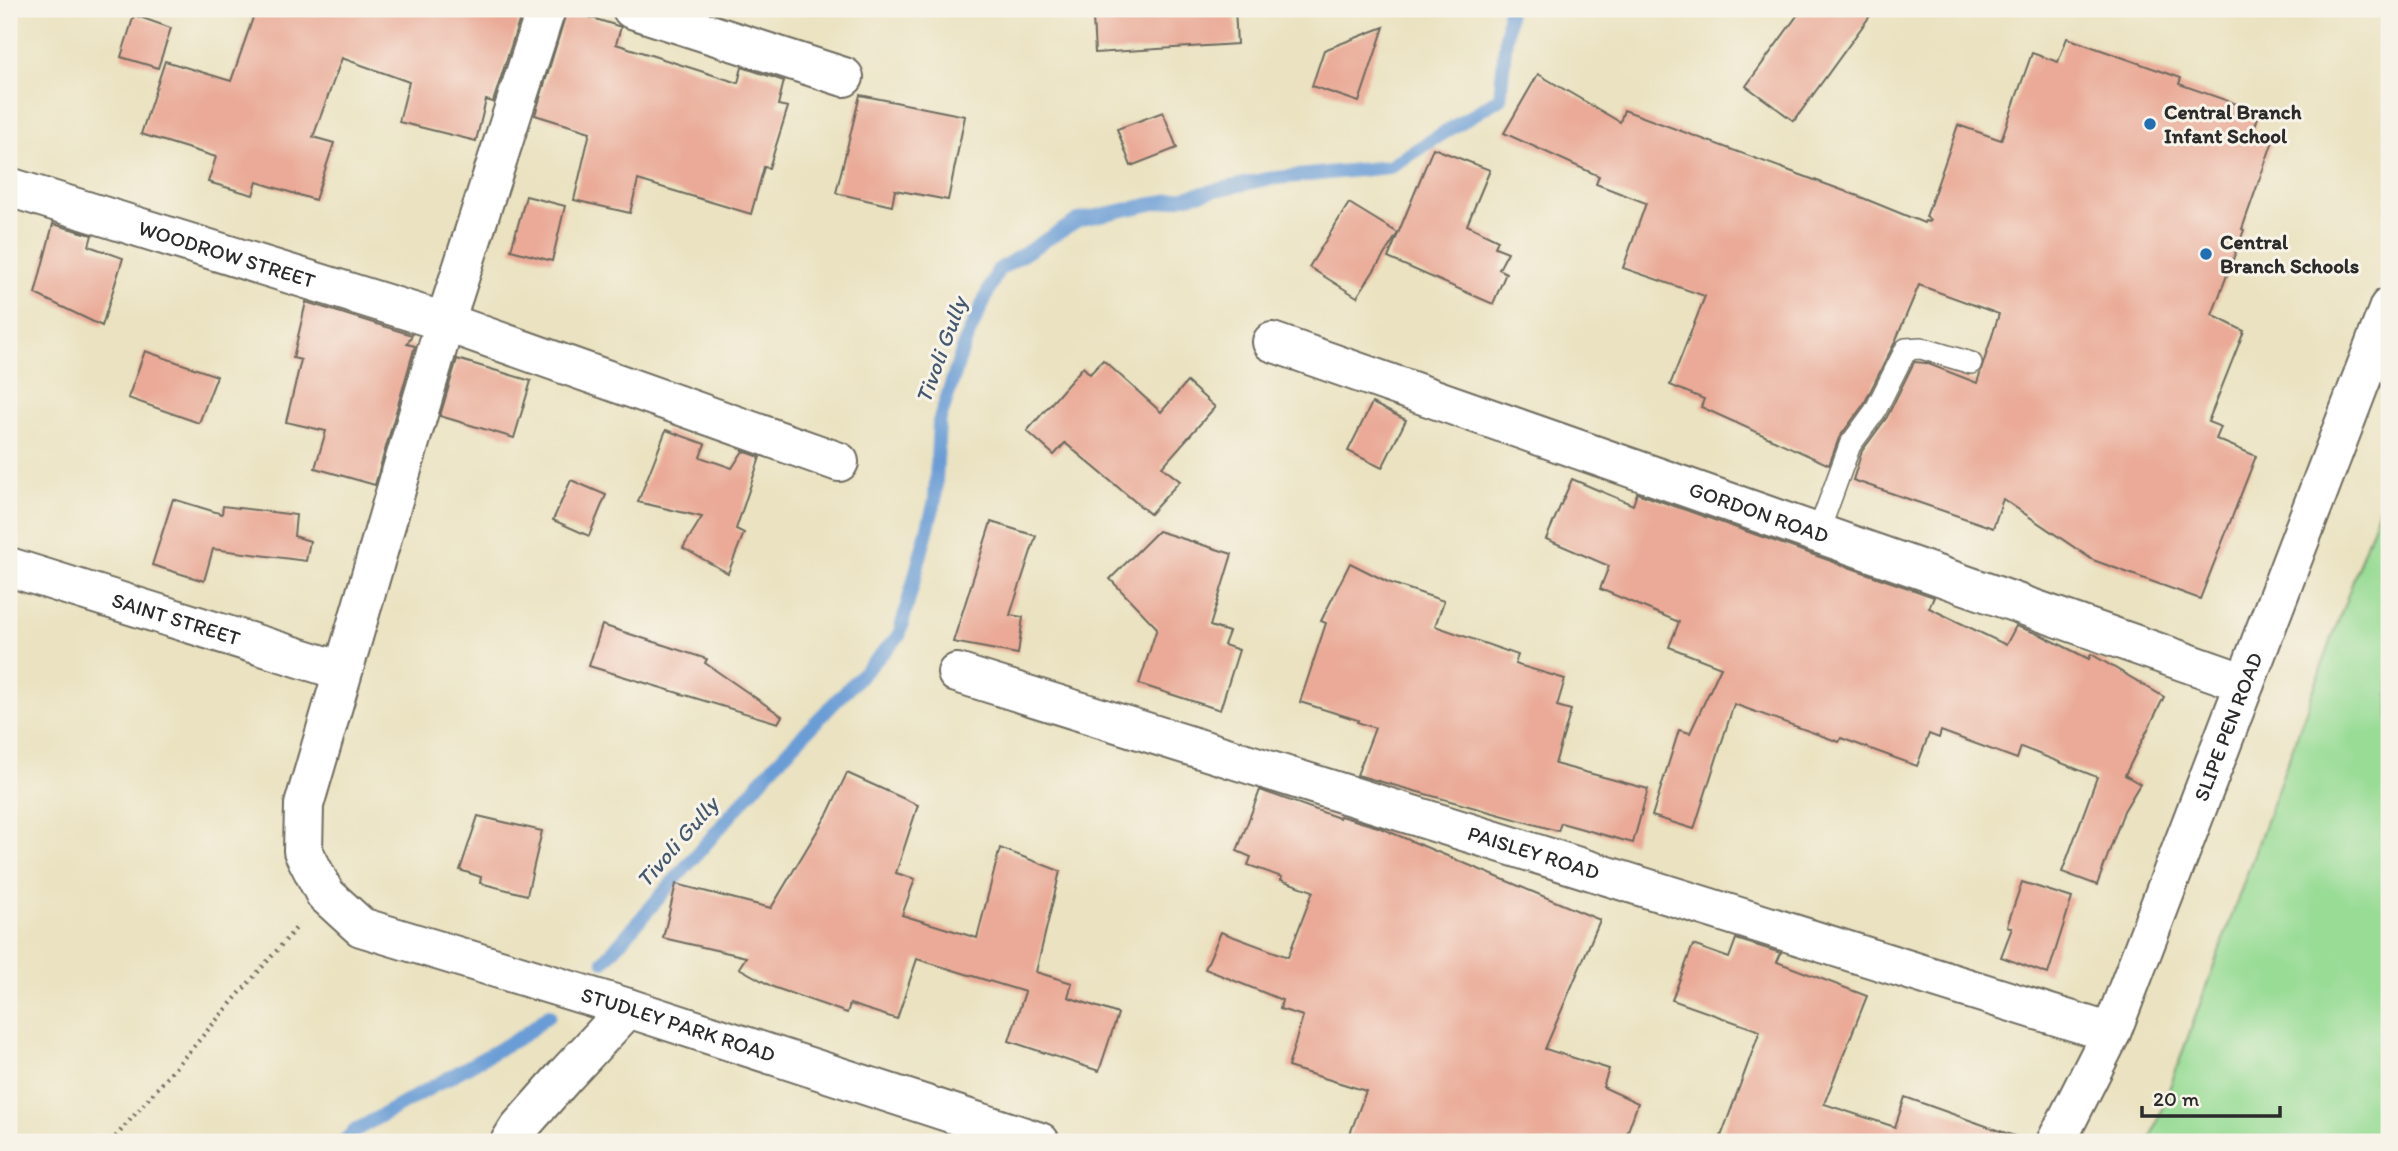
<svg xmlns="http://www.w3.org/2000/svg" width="2398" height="1151" viewBox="0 0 2398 1151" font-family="Itim,sans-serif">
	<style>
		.green { fill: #98dc95; stroke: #628460; stroke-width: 2 }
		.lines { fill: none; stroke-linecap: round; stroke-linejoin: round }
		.stream { stroke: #6a9dd5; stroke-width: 14 }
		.building { fill: #eaaa97 }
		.service-casing { stroke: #6e6b5f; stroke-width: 24 }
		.minor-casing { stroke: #6e6b5f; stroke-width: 42 }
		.tertiary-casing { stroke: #6e6b5f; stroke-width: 42 }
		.path { stroke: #6e6b5f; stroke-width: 4.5; stroke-dasharray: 2 5; stroke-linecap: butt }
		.service { stroke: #fff; stroke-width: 21 }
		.minor { stroke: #fff; stroke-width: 38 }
		.tertiary { stroke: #fff; stroke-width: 38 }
		.poi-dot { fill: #1f6fb2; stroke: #f7f3e8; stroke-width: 2.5 }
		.labels { text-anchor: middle; stroke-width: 6; stroke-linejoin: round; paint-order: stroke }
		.poi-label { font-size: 21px; font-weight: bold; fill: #2b2b2b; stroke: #f7f3e8; text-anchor: start }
		.street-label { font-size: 21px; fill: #2b2b2b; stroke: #f7f3e8 }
		.water-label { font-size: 23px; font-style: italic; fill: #44596f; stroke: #f7f3e8 }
	</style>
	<rect width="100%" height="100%" fill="#f7f3e8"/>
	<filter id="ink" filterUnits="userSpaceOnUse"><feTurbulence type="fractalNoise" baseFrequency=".0143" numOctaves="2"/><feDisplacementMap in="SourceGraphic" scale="14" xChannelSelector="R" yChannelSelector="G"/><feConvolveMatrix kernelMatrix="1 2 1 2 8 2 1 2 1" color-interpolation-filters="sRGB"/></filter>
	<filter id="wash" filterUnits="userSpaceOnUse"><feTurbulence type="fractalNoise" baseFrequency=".00686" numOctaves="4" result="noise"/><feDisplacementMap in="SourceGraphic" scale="28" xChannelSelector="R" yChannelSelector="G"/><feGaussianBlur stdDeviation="1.57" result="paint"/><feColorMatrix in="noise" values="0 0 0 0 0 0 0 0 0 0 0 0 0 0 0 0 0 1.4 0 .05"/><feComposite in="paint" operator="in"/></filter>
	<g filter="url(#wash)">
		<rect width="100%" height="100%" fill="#eae2c0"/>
		<path class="green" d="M2389,481V1142H2150Z"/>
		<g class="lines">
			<g class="stream">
				<path d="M604,961L776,763L899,636L935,501L939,422L964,345L998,270L1078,220L1267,179L1389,167L1500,98L1509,9"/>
				<path d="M343,1142L356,1130L524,1035L549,1015"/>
			</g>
		</g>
		<g id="blocks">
			<g class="building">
				<path d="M256,9H523L493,102L486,100L476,141L399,122L409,82L342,58L313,137L334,143L315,200L257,182L253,195L208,182L216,157L141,134L165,61L231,81Z"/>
				<path d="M1180,9H1235L1237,44L1095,53L1093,18L1180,12Z"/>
				<path d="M1802,9H1875L1794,121L1746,86Z"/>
				<path d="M567,10L621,27L616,44L738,83L742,67L784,81L778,105L788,107L769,168L764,167L751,214L638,180L630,213L574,200L590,132L535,115Z"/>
				<path d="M134,15L171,28L158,68L121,57Z"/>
				<path d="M1384,27L1359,102L1312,86L1324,50Z"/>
				<path d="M2067,38L2181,78L2179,84L2260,112L2253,131L2274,138L2242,229L2244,230L2212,315L2244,331L2208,422L2221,427L2216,439L2256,456L2200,599L2093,560L2003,499L1993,528L1853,480L1862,451L1887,417L1914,362L1926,363L1977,383L1999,314L1919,285L1895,342L1864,404L1839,438L1829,465L1701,407L1704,399L1670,385L1705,296L1623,268L1646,203L1596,184L1599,176L1504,133L1538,74L1620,122L1624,110L1858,196L1924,223L1925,221L1929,222L1930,220L1926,217L1958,125L2001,140L2032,53L2058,62Z"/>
				<path d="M860,95L965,116L948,200L895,190L892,206L836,193Z"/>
				<path d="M1163,112L1177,148L1131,166L1117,129Z"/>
				<path d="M1433,148L1490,170L1467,225L1498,240L1495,247L1508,252L1499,269L1506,273L1493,304L1388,258Z"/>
				<path d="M526,196L565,206L552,261L511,250Z"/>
				<path d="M1349,203L1398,233L1357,297L1309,267Z"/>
				<path d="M53,224L92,235L89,246L123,258L102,326L35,294Z"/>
				<path d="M306,302L412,335L407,344L415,346L375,485L315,468L326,431L286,422L301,360L293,358Z"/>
				<path d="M145,351L217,376L199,423L128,398Z"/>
				<path d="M457,359L531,381L514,438L440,416Z"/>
				<path d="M1103,360L1161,412L1187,382L1215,407L1162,467L1180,481L1150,514L1065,443L1054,455L1027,431L1083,367L1090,374Z"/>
				<path d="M1372,403L1406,420L1382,468L1348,451Z"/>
				<path d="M666,430L705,444L700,457L732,468L743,451L760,457L736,529L744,533L728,573L683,548L702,517L638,502Z"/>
				<path d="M1572,479L1633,505L1637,493L1934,597L1929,608L2006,645L2016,626L2041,635L2089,659L2091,654L2164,697L2125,775L2140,784L2124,811L2097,885L2062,872L2097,777L2021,747L2017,759L1941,731L1939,738L1929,734L1917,766L1841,738L1839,742L1734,704L1694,829L1652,816L1679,730L1690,733L1721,667L1669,647L1679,622L1600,589L1609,566L1546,539Z"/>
				<path d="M571,480L606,495L589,536L553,520Z"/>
				<path d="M173,499L222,514L223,506L296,515L294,536L310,541L306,561L213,549L204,581L152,565Z"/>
				<path d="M991,522L1036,536L1010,615L1023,617L1018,654L953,642Z"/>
				<path d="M1158,531L1232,554L1210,626L1229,632L1224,645L1239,650L1220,710L1139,684L1157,628L1110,579Z"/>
				<path d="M1350,563L1388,582L1444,601L1435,626L1518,655L1515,664L1565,679L1557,706L1571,710L1555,764L1648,789L1633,843L1561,823L1558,831L1357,775L1375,728L1357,722L1358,720L1300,702L1326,623L1321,621Z"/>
				<path d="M602,625L707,659L705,663L782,716L778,723L589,666Z"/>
				<path d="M847,773L918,805L896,873L915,879L902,915L977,938L1000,848L1060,871L1036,972L1072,983L1068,997L1118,1014L1099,1071L1009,1041L1025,992L917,959L897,1019L850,1004L847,1013L773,987L739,968L746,957L663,938L676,884L771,908L828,813Z"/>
				<path d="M1260,790L1339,818L1340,816L1378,827L1600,920L1545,1049L1609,1069L1603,1087L1638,1103L1624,1142H1347L1366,1091L1288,1067L1303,1016L1280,1009L1282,1000L1205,969L1221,932L1288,957L1313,891L1281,880L1282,877L1248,865L1251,857L1237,851Z"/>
				<path d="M478,816L542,831L527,895L480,883L481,877L460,870Z"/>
				<path d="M2022,882L2072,898L2048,974L2001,957L2012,928L2007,926Z"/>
				<path d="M1736,939L1781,953L1777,962L1867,996L1824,1104L1895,1127L1905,1097L2017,1137V1142H1719L1760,1031L1672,1000L1693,945L1729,958Z"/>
			</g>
		</g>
	</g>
	<g filter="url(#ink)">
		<use href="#blocks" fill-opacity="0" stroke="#6e6b5f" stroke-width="2"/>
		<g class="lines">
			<g class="service-casing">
				<path id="service" d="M1818,533L1850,445L1875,411L1906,349L1921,348L1971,363"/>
			</g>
			<g class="minor-casing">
				<g id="minor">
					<path id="s1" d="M546,9L445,322L304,805L303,851L325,894L361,927L628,1008L1040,1142"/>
					<path d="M632,9L844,77"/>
					<path id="s2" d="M9,187L445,322L839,462"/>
					<path id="s3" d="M1272,342L2245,683"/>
					<path id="s4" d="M9,567L342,671"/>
					<path id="s5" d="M957,673L2111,1033"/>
					<path d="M510,1142L518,1129L564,1077L628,1008"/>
				</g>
			</g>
			<g class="tertiary-casing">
				<g id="tertiary">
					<path id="s6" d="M2056,1142L2111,1033L2389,307"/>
				</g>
			</g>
			<path class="path" d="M111,1142L297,927"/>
			<use href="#service" class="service"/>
			<use href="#minor" class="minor"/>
			<use href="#tertiary" class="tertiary"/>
		</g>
	</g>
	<g class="poi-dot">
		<circle cx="2150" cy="124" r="7"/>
		<circle cx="2206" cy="254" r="7"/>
	</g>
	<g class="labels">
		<g class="poi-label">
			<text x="2164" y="119">Central Branch<tspan x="2164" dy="24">Infant School</tspan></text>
			<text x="2220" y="249">Central<tspan x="2220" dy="24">Branch Schools</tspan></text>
		</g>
		<g class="street-label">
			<text dy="7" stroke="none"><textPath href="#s2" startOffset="228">WOODROW STREET</textPath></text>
			<text dy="7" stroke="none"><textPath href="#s3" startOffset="516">GORDON ROAD</textPath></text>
			<text dy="7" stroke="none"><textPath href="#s4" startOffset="175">SAINT STREET</textPath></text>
			<text dy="7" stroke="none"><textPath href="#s6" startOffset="450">SLIPE PEN ROAD</textPath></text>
			<text dy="7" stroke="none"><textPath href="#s5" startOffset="604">PAISLEY ROAD</textPath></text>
			<text dy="7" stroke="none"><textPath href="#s1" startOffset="1307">STUDLEY PARK ROAD</textPath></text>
		</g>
		<g class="water-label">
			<text transform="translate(941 350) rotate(-70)" y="8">Tivoli Gully</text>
			<text transform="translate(677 842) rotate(-49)" y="8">Tivoli Gully</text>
		</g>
	</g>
	<rect width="2398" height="1151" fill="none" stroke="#f7f3e8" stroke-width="35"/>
	<path d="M2142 1106v10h138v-10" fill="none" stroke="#2b2b2b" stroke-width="3.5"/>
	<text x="2153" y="1106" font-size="21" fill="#2b2b2b" stroke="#f7f3e8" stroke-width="5" paint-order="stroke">20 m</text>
</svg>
